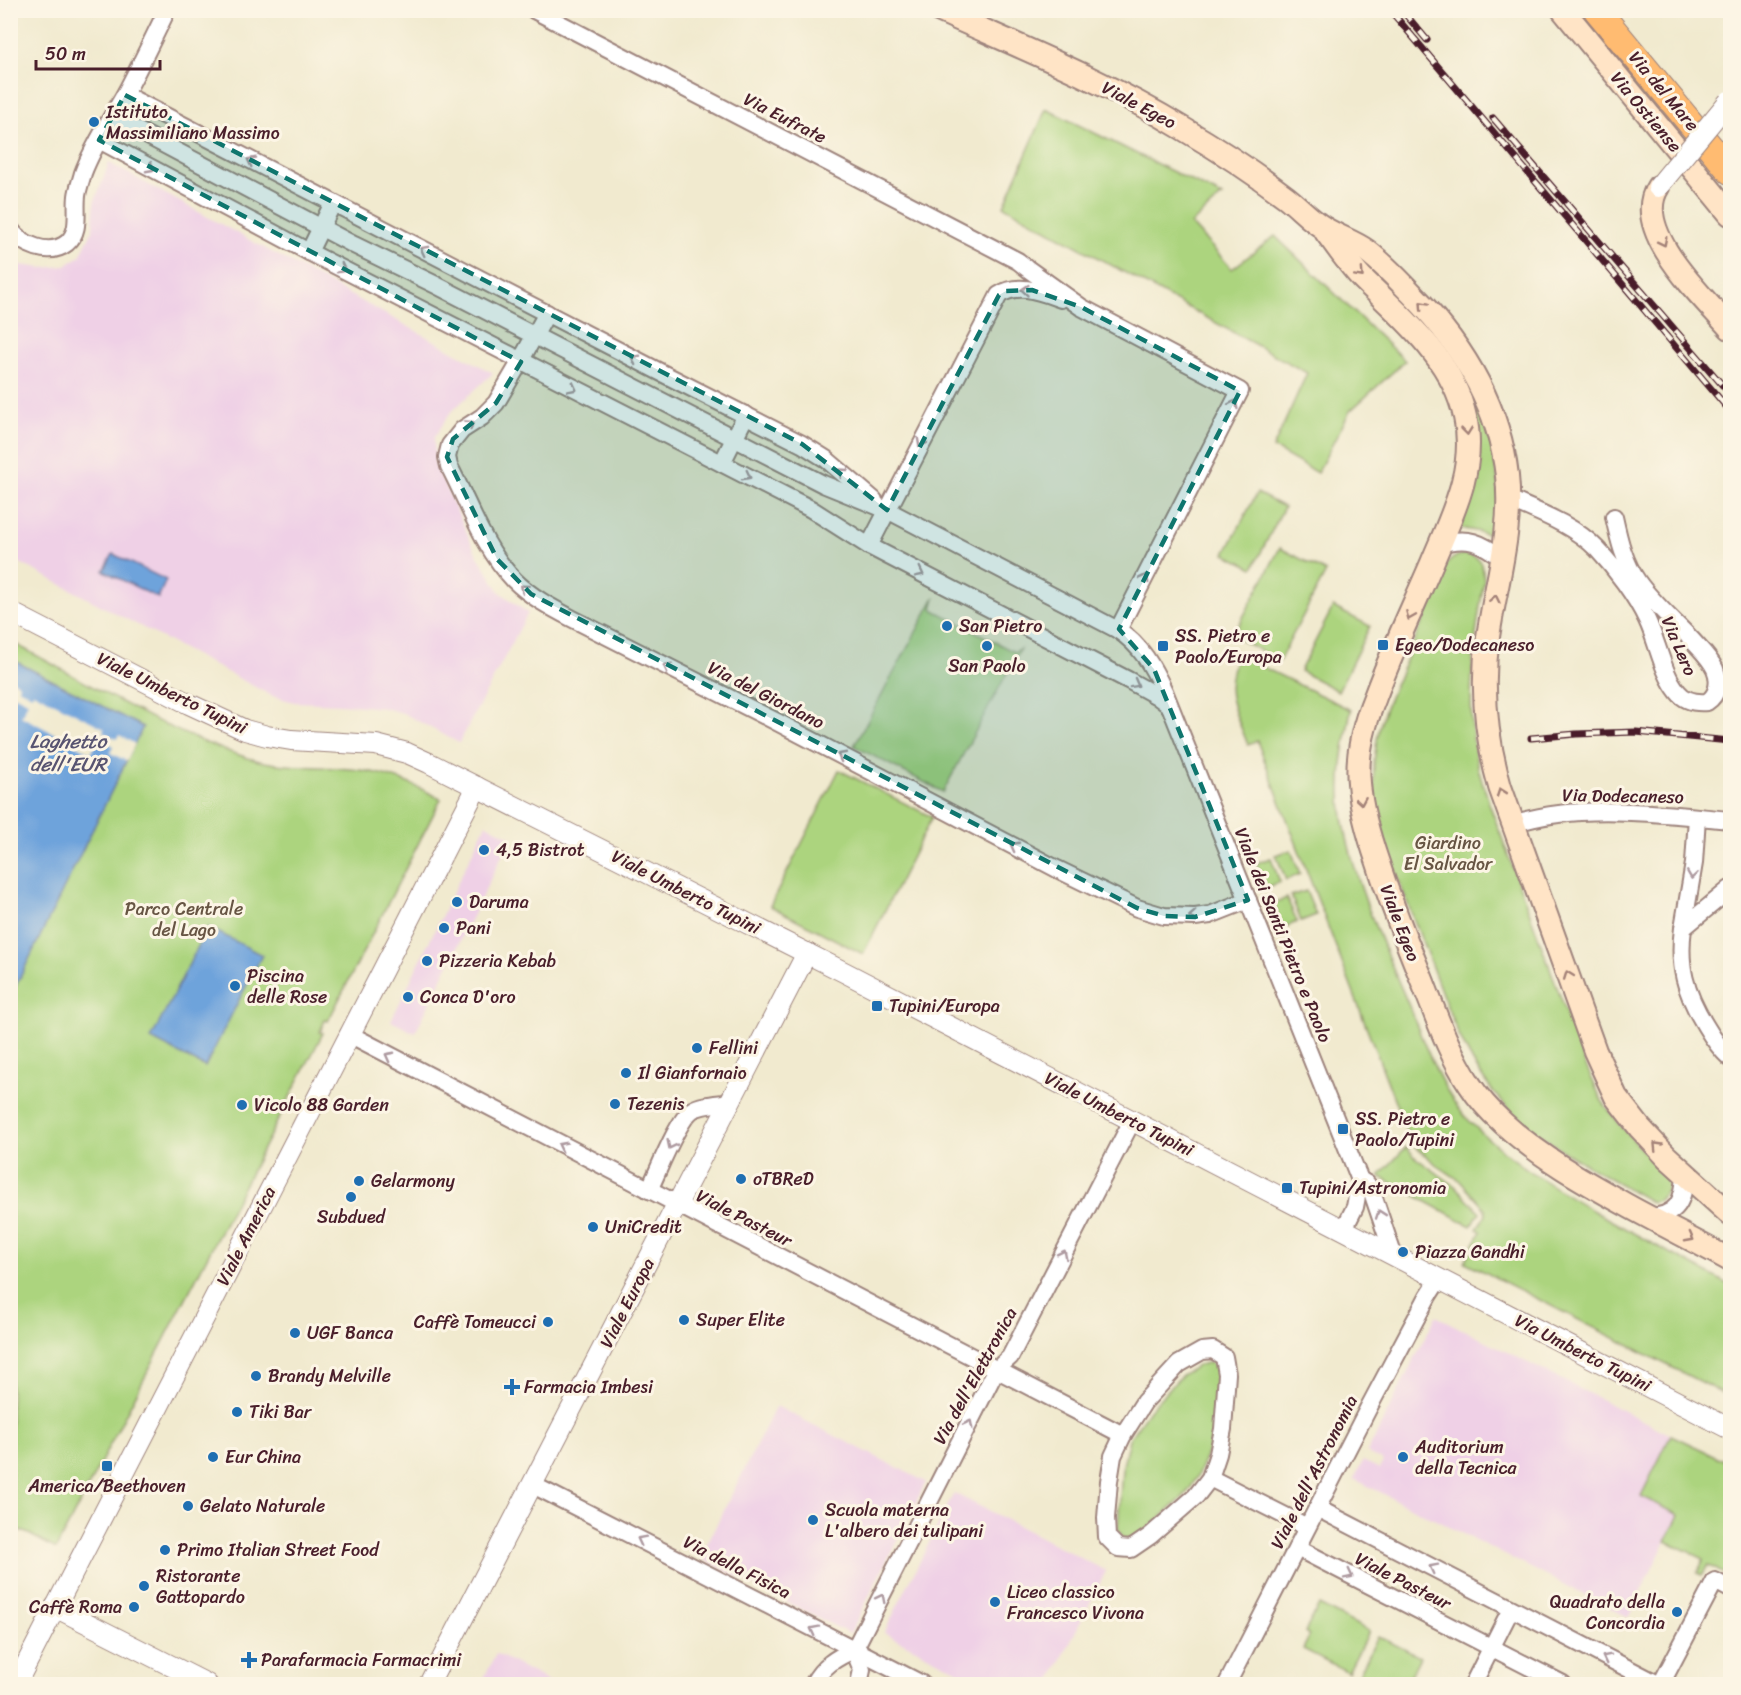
<svg xmlns="http://www.w3.org/2000/svg" width="1741" height="1695" viewBox="0 0 1741 1695" font-family="Sriracha,sans-serif">
	<style>
		.built { fill: #efd0e6 }
		.green { fill: #acd47e; stroke: #7b7a54; stroke-width: 1.5 }
		.water { fill: #6ea3db; stroke: #5c6183; stroke-width: 1.5 }
		.pier { fill: #f1eacf }
		.lines { fill: none; stroke-linecap: round; stroke-linejoin: round }
		.minor-casing { stroke: #9e847d; stroke-width: 20 }
		.tertiary-casing { stroke: #9e847d; stroke-width: 22 }
		.secondary-casing { stroke: #9e847d; stroke-width: 26 }
		.primary-casing { stroke: #9e847d; stroke-width: 28 }
		.minor { stroke: #fff; stroke-width: 16 }
		.tertiary { stroke: #fff; stroke-width: 20 }
		.secondary { stroke: #ffe4c6; stroke-width: 22 }
		.primary { stroke: #ffbb71; stroke-width: 26 }
		.rail-casing { stroke: #4a1f2b; stroke-width: 7 }
		.rail { stroke: #fcf5e5; stroke-width: 4.5; stroke-dasharray: 14; stroke-linecap: butt }
		.tertiary-bridge-casing { stroke: #9e847d; stroke-width: 22; stroke-linecap: butt }
		.tertiary-bridge { stroke: #fff; stroke-width: 20 }
		.oneway { stroke: #ae9aa0 }
		.oneway2 { stroke: #a48278 }
		.marked { fill: #0f766e; fill-opacity: 0.2; stroke: #0f766e; stroke-width: 4.5; stroke-dasharray: 12 8; stroke-linejoin: round }
		.poi-dot { fill: #1f6fb2; stroke: #fcf5e5; stroke-width: 2 }
		.labels { text-anchor: middle; stroke-width: 6; stroke-linejoin: round; paint-order: stroke }
		.street-label { font-size: 18px; fill: #4a1f2b; stroke: #fcf5e5 }
		.poi-label { font-size: 18px; fill: #4a1f2b; stroke: #fcf5e5; text-anchor: start }
		.park-label { font-size: 18px; fill: #675544; stroke: #fcf5e5 }
		.water-label { font-size: 20px; font-style: italic; fill: #585471; stroke: #fcf5e5 }
	</style>
	<rect width="100%" height="100%" fill="#fcf5e5"/>
	<filter id="ink" filterUnits="userSpaceOnUse"><feTurbulence type="fractalNoise" baseFrequency=".0167" numOctaves="2"/><feDisplacementMap in="SourceGraphic" scale="12" xChannelSelector="R" yChannelSelector="G"/><feConvolveMatrix kernelMatrix="1 2 1 2 8 2 1 2 1" color-interpolation-filters="sRGB"/></filter>
	<filter id="wash" filterUnits="userSpaceOnUse"><feTurbulence type="fractalNoise" baseFrequency=".008" numOctaves="4" result="noise"/><feDisplacementMap in="SourceGraphic" scale="24" xChannelSelector="R" yChannelSelector="G"/><feGaussianBlur stdDeviation="1.35" result="paint"/><feColorMatrix in="noise" values="0 0 0 0 0 0 0 0 0 0 0 0 0 0 0 0 0 1.4 0 .05"/><feComposite in="paint" operator="in"/></filter>
	<g filter="url(#wash)">
		<rect width="100%" height="100%" fill="#f1eacf"/>
		<g class="built">
			<path d="M109,163L493,373L450,413L434,438L435,463L476,553L500,592L528,613L459,743L403,713L384,708L340,704L294,702L272,696L11,558L10,255L21,265L42,268L65,266L80,256L93,229L94,203Z"/>
			<path d="M486,824L511,837L415,1033L391,1021Z"/>
			<path d="M1436,1316L1671,1435L1641,1496L1679,1515L1628,1617L1354,1479L1363,1461L1380,1469L1383,1461L1367,1453Z"/>
			<path d="M776,1406L926,1482L850,1634L700,1558Z"/>
			<path d="M954,1493L1106,1571L1049,1684H984L884,1633Z"/>
			<path d="M496,1654L499,1655L554,1684H481Z"/>
		</g>
		<g class="green">
			<path d="M1046,109L1222,196L1191,224L1232,269L1275,236L1405,361L1350,411L1317,473L1273,448L1307,373L1004,206Z"/>
			<path d="M1467,381L1491,442L1498,480L1496,537L1476,531L1459,528L1463,384Z"/>
			<path d="M1257,493L1284,507L1253,568L1225,554Z"/>
			<path d="M1280,548L1326,572L1279,661L1233,636Z"/>
			<path d="M1459,555C1480,553 1483,563 1484,580C1474,642 1464,706 1478,768C1481,780 1486,791 1489,803L1586,1066L1602,1101L1621,1126L1666,1178L1668,1186L1665,1193L1659,1200L1651,1202C1601,1172 1549,1148 1507,1107C1462,1063 1444,996 1421,938C1404,892 1382,846 1375,796C1373,780 1373,763 1376,747C1380,711 1398,682 1411,649C1423,621 1435,593 1446,565L1452,559Z"/>
			<path d="M935,597L932,609L1014,652L1020,649L943,792L854,746Z"/>
			<path d="M1333,607L1370,626L1338,691L1300,671Z"/>
			<path d="M11,642C89,682 163,732 248,758C284,769 323,765 360,770C390,774 415,785 441,799L328,1021L325,1020L320,1032L323,1033L56,1549L29,1534L11,1527Z"/>
			<path d="M1238,655L1351,710C1344,745 1337,781 1343,818C1354,883 1383,946 1409,1006C1420,1034 1431,1063 1446,1089C1455,1106 1469,1122 1483,1134C1518,1166 1558,1190 1599,1214C1642,1238 1686,1262 1730,1285V1391L1728,1396L1465,1262L1481,1231L1477,1229L1486,1214L1485,1209L1459,1180L1438,1166L1411,1143L1257,741L1248,745C1235,711 1221,691 1238,655Z"/>
			<path d="M839,770L932,817L863,954L770,906Z"/>
			<path d="M1291,850L1300,874L1286,880L1276,855Z"/>
			<path d="M1271,858L1280,882L1266,888L1256,863Z"/>
			<path d="M1306,891L1316,915L1301,921L1291,896Z"/>
			<path d="M1287,898L1297,922L1282,928L1273,903Z"/>
			<path d="M1406,1147L1416,1158L1455,1186L1480,1212L1471,1226L1379,1176Z"/>
			<path d="M1211,1362C1214,1366 1217,1370 1218,1374C1226,1404 1206,1465 1189,1490C1180,1502 1167,1512 1155,1522C1146,1530 1135,1539 1123,1539L1118,1527L1122,1470L1129,1439L1149,1410L1183,1374L1199,1365Z"/>
			<path d="M1671,1435L1730,1463V1577L1708,1565L1702,1575L1697,1573L1704,1559L1666,1541L1679,1515L1641,1496Z"/>
			<path d="M1319,1605L1369,1631L1348,1672L1303,1649L1310,1635L1305,1632Z"/>
			<path d="M1378,1636L1420,1657L1406,1684L1402,1682L1400,1684H1373L1358,1677Z"/>
		</g>
		<g class="water">
			<path d="M113,554L166,580L158,598L104,571Z"/>
			<path d="M11,659L143,727L11,996L10,661Z"/>
			<path d="M208,927L262,955L205,1067L151,1039Z"/>
		</g>
		<path class="pier" d="M11,679L19,684L18,688L32,695L33,692L104,728L103,732L117,739L119,735L135,744L127,761L110,753L113,746L99,739L91,753L21,716L28,702L14,695L11,701Z"/>
	</g>
	<g filter="url(#ink)">
		<g class="lines">
			<g class="minor-casing">
				<g id="minor">
					<path d="M534,10L1018,261L1028,269L1081,307L1240,391L1118,630"/>
					<path d="M125,95L658,371L802,444L826,459L874,500"/>
					<path d="M112,117L354,245L436,285L823,484L887,510L1118,630C1141,645 1153,667 1164,691L1360,1180L1355,1207L1344,1229"/>
					<path d="M99,140L309,252L811,509L869,546L1128,680L1157,696L1169,705"/>
					<path d="M10,229C22,245 49,257 67,243C81,231 75,212 77,196C78,188 81,181 83,173C93,146 110,121 124,96C139,68 153,39 167,10"/>
					<path d="M309,252L333,203"/>
					<path d="M547,313L516,369L496,403L482,417L462,430L450,445L447,457L449,466C469,504 484,549 514,580C531,597 552,608 573,619L779,723L1057,869L1137,908L1164,916L1195,917L1210,915L1248,900"/>
					<path d="M722,463L746,415"/>
					<path d="M1509,499C1538,512 1574,525 1597,549C1615,568 1636,596 1647,620C1658,643 1662,672 1678,692C1685,701 1696,703 1707,702C1718,695 1720,681 1715,669C1710,658 1700,649 1692,640C1674,621 1653,603 1638,582C1624,562 1619,540 1614,517"/>
					<path d="M1440,544C1468,536 1481,542 1503,559"/>
					<path d="M869,546L999,295C1018,282 1041,292 1061,299"/>
					<path d="M1697,817L1694,863L1683,928L1730,889"/>
					<path d="M1513,824C1579,802 1662,814 1730,820"/>
					<path d="M1683,928C1678,966 1685,992 1705,1025C1712,1037 1720,1049 1730,1058"/>
					<path d="M349,1034L1123,1435"/>
					<path d="M1360,1180L1367,1184L1372,1192L1393,1254"/>
					<path d="M649,1190C658,1172 677,1121 692,1110C702,1104 718,1104 730,1102"/>
					<path d="M1649,1217C1678,1216 1684,1200 1685,1174"/>
					<path d="M1213,1350L1224,1357L1227,1374L1223,1429L1218,1454L1210,1478L1196,1496L1150,1536L1131,1549L1118,1548L1107,1537L1106,1518L1109,1481L1113,1456L1123,1435L1144,1402L1179,1364L1202,1351Z"/>
					<path d="M1210,1478L1307,1527"/>
					<path d="M533,1485L922,1684"/>
					<path d="M1317,1508L1658,1684"/>
					<path d="M1297,1548L1563,1684"/>
					<path d="M854,1650L996,1370L1010,1357L1132,1121"/>
					<path d="M854,1650L862,1670L859,1684"/>
					<path d="M813,1684C823,1666 835,1658 854,1650"/>
					<path d="M1227,1684L1369,1407L1428,1296L1439,1279"/>
					<path d="M1473,1684L1511,1609"/>
					<path d="M1661,1684L1715,1581L1730,1589"/>
				</g>
			</g>
			<g class="tertiary-casing">
				<g id="tertiary">
					<path d="M10,612L189,704L245,730L267,736L291,740L376,745L407,753L429,763L844,972L1730,1429"/>
					<path d="M55,1607L207,1684"/>
					<path d="M16,1684L477,787"/>
					<path d="M429,1684L807,953"/>
				</g>
			</g>
			<g class="secondary-casing">
				<g id="secondary">
					<path d="M938,10C1020,47 1105,81 1182,128C1218,149 1253,172 1286,197C1299,207 1310,220 1324,228C1338,237 1353,241 1367,251C1384,264 1399,280 1414,296C1462,345 1499,406 1507,476C1513,531 1496,582 1488,637C1481,687 1486,738 1500,787L1595,1051L1616,1097L1640,1128L1667,1157L1730,1214"/>
					<path d="M1563,10L1730,214"/>
					<path d="M1658,187C1630,230 1704,298 1730,328"/>
					<path d="M1326,232C1337,247 1348,263 1361,277C1402,318 1452,357 1465,417C1477,468 1451,517 1432,563C1413,607 1392,651 1375,697C1364,724 1356,753 1359,783C1361,810 1369,837 1378,863C1390,901 1405,938 1420,975C1435,1012 1448,1052 1470,1085C1479,1099 1491,1112 1503,1123C1541,1158 1585,1182 1630,1207C1663,1225 1697,1242 1730,1260"/>
				</g>
			</g>
			<g class="primary-casing">
				<path id="primary" d="M1597,10L1730,171"/>
			</g>
			<use href="#minor" class="minor"/>
			<use href="#tertiary" class="tertiary"/>
			<use href="#secondary" class="secondary"/>
			<use href="#primary" class="primary"/>
			<g class="rail-casing">
				<g id="rail">
					<path d="M1390,10L1730,411"/>
					<path d="M1402,10L1427,40"/>
					<path d="M1493,118L1730,394"/>
					<path d="M1531,738L1576,734L1636,732L1730,741"/>
				</g>
			</g>
			<use href="#rail" class="rail"/>
			<g class="tertiary-bridge-casing">
				<path id="tertiary-bridge" d="M1658,187L1729,101"/>
			</g>
			<use href="#tertiary-bridge" class="tertiary-bridge"/>
		</g>
		<defs><path id="oneway-chevron" d="M-2-3.5L2.5 0L-2 3.5" fill="none" stroke-width="1.6" stroke-linecap="round" stroke-linejoin="round" transform="scale(1.5)"/></defs>
		<g class="oneway">
			<use href="#oneway-chevron" transform="translate(251 161) rotate(-153)"/>
			<use href="#oneway-chevron" transform="translate(151 168) rotate(28)"/>
			<use href="#oneway-chevron" transform="translate(424 250) rotate(-153)"/>
			<use href="#oneway-chevron" transform="translate(342 269) rotate(27)"/>
			<use href="#oneway-chevron" transform="translate(1025 290) rotate(-175)"/>
			<use href="#oneway-chevron" transform="translate(635 359) rotate(-152)"/>
			<use href="#oneway-chevron" transform="translate(573 388) rotate(27)"/>
			<use href="#oneway-chevron" transform="translate(1234 404) rotate(-64)"/>
			<use href="#oneway-chevron" transform="translate(470 424) rotate(-35)"/>
			<use href="#oneway-chevron" transform="translate(921 443) rotate(118)"/>
			<use href="#oneway-chevron" transform="translate(842 472) rotate(-139)"/>
			<use href="#oneway-chevron" transform="translate(747 476) rotate(27)"/>
			<use href="#oneway-chevron" transform="translate(920 573) rotate(27)"/>
			<use href="#oneway-chevron" transform="translate(1145 578) rotate(-63)"/>
			<use href="#oneway-chevron" transform="translate(524 588) rotate(-140)"/>
			<use href="#oneway-chevron" transform="translate(667 667) rotate(-153)"/>
			<use href="#oneway-chevron" transform="translate(1135 684) rotate(29)"/>
			<use href="#oneway-chevron" transform="translate(841 756) rotate(-152)"/>
			<use href="#oneway-chevron" transform="translate(1014 846) rotate(-152)"/>
			<use href="#oneway-chevron" transform="translate(1692 875) rotate(98)"/>
			<use href="#oneway-chevron" transform="translate(1193 916) rotate(176)"/>
			<use href="#oneway-chevron" transform="translate(389 1056) rotate(-152)"/>
			<use href="#oneway-chevron" transform="translate(671 1145) rotate(116)"/>
			<use href="#oneway-chevron" transform="translate(562 1146) rotate(-153)"/>
			<use href="#oneway-chevron" transform="translate(1380 1214) rotate(-109)"/>
			<use href="#oneway-chevron" transform="translate(1063 1254) rotate(-63)"/>
			<use href="#oneway-chevron" transform="translate(969 1424) rotate(-63)"/>
			<use href="#oneway-chevron" transform="translate(641 1540) rotate(-153)"/>
			<use href="#oneway-chevron" transform="translate(1433 1568) rotate(-153)"/>
			<use href="#oneway-chevron" transform="translate(1349 1575) rotate(27)"/>
			<use href="#oneway-chevron" transform="translate(881 1598) rotate(-63)"/>
			<use href="#oneway-chevron" transform="translate(814 1630) rotate(-153)"/>
			<use href="#oneway-chevron" transform="translate(1606 1658) rotate(-153)"/>
		</g>
		<g class="oneway2">
			<use href="#oneway-chevron" transform="translate(1663 242) rotate(63)"/>
			<use href="#oneway-chevron" transform="translate(1360 274) rotate(47)"/>
			<use href="#oneway-chevron" transform="translate(1423 305) rotate(-133)"/>
			<use href="#oneway-chevron" transform="translate(1467 431) rotate(84)"/>
			<use href="#oneway-chevron" transform="translate(1495 599) rotate(-78)"/>
			<use href="#oneway-chevron" transform="translate(1410 616) rotate(113)"/>
			<use href="#oneway-chevron" transform="translate(1501 792) rotate(-109)"/>
			<use href="#oneway-chevron" transform="translate(1361 801) rotate(80)"/>
			<use href="#oneway-chevron" transform="translate(1568 975) rotate(-110)"/>
			<use href="#oneway-chevron" transform="translate(1657 1146) rotate(-134)"/>
			<use href="#oneway-chevron" transform="translate(1690 1238) rotate(28)"/>
		</g>
	</g>
	<path class="marked" d="M125,95L802,444L887,510L999,295L1006,291L1032,290L1081,307L1240,391L1119,629L1154,669L1248,900L1195,917L1164,916L1137,908L531,594L497,559L447,457L453,439L496,403L521,362L99,140Z"/>
	<g class="poi-dot">
		<circle cx="94" cy="122" r="6"/>
		<circle cx="947" cy="626" r="6"/>
		<rect x="1377" y="639" width="12" height="12" rx="3"/>
		<circle cx="987" cy="646" r="6"/>
		<rect x="1157" y="640" width="12" height="12" rx="3"/>
		<circle cx="484" cy="850" r="6"/>
		<circle cx="457" cy="902" r="6"/>
		<circle cx="444" cy="928" r="6"/>
		<circle cx="427" cy="961" r="6"/>
		<circle cx="235" cy="986" r="6"/>
		<circle cx="408" cy="997" r="6"/>
		<rect x="871" y="1000" width="12" height="12" rx="3"/>
		<circle cx="697" cy="1048" r="6"/>
		<circle cx="626" cy="1073" r="6"/>
		<circle cx="615" cy="1104" r="6"/>
		<circle cx="242" cy="1105" r="6"/>
		<rect x="1337" y="1123" width="12" height="12" rx="3"/>
		<circle cx="741" cy="1179" r="6"/>
		<circle cx="359" cy="1181" r="6"/>
		<rect x="1281" y="1182" width="12" height="12" rx="3"/>
		<circle cx="351" cy="1197" r="6"/>
		<circle cx="593" cy="1227" r="6"/>
		<circle cx="1403" cy="1252" r="6"/>
		<circle cx="684" cy="1320" r="6"/>
		<circle cx="548" cy="1322" r="6"/>
		<circle cx="295" cy="1333" r="6"/>
		<circle cx="256" cy="1376" r="6"/>
		<path d="M509 1378h6v6h6v6h-6v6h-6v-6h-6v-6h6z"/>
		<circle cx="237" cy="1412" r="6"/>
		<circle cx="213" cy="1457" r="6"/>
		<circle cx="1403" cy="1457" r="6"/>
		<rect x="101" y="1460" width="12" height="12" rx="3"/>
		<circle cx="188" cy="1506" r="6"/>
		<circle cx="813" cy="1520" r="6"/>
		<circle cx="165" cy="1550" r="6"/>
		<circle cx="144" cy="1586" r="6"/>
		<circle cx="995" cy="1602" r="6"/>
		<circle cx="134" cy="1607" r="6"/>
		<circle cx="1677" cy="1612" r="6"/>
		<path d="M246 1651h6v6h6v6h-6v6h-6v-6h-6v-6h6z"/>
	</g>
	<g class="labels">
		<g class="street-label">
			<text transform="translate(1664 91) rotate(50)" y="6">Via del Mare</text>
			<text transform="translate(1139 105) rotate(28)" y="6">Viale Egeo</text>
			<text transform="translate(1646 112) rotate(50)" y="6">Via Ostiense</text>
			<text transform="translate(785 118) rotate(27)" y="6">Via Eufrate</text>
			<text transform="translate(1679 646) rotate(67)" y="6">Via Lero</text>
			<text transform="translate(172 693) rotate(26)" y="6">Viale Umberto Tupini</text>
			<text transform="translate(766 695) rotate(27)" y="6">Via del Giordano</text>
			<text transform="translate(1623 796) rotate(1)" y="6">Via Dodecaneso</text>
			<text transform="translate(686 892) rotate(27)" y="6">Viale Umberto Tupini</text>
			<text transform="translate(1400 923) rotate(69)" y="6">Viale Egeo</text>
			<text transform="translate(1283 935) rotate(68)" y="6">Viale dei Santi Pietro e Paolo</text>
			<text transform="translate(1119 1114) rotate(27)" y="6">Viale Umberto Tupini</text>
			<text transform="translate(744 1218) rotate(27)" y="6">Viale Pasteur</text>
			<text transform="translate(246 1236) rotate(-63)" y="6">Viale America</text>
			<text transform="translate(627 1303) rotate(-63)" y="6">Viale Europa</text>
			<text transform="translate(1583 1353) rotate(27)" y="6">Via Umberto Tupini</text>
			<text transform="translate(975 1376) rotate(-61)" y="6">Via dell'Elettronica</text>
			<text transform="translate(1314 1472) rotate(-63)" y="6">Viale dell'Astronomia</text>
			<text transform="translate(737 1567) rotate(27)" y="6">Via della Fisica</text>
			<text transform="translate(1403 1581) rotate(27)" y="6">Viale Pasteur</text>
		</g>
		<g class="poi-label">
			<text x="106" y="118">Istituto<tspan x="106" dy="21">Massimiliano Massimo</tspan></text>
			<text x="959" y="632">San Pietro</text>
			<text x="1175" y="642">SS. Pietro e<tspan x="1175" dy="21">Paolo/Europa</tspan></text>
			<text x="1395" y="651">Egeo/Dodecaneso</text>
			<text x="987" y="672" text-anchor="middle">San Paolo</text>
			<text x="496" y="856">4,5 Bistrot</text>
			<text x="469" y="908">Daruma</text>
			<text x="456" y="934">Pani</text>
			<text x="439" y="967">Pizzeria Kebab</text>
			<text x="247" y="982">Piscina<tspan x="247" dy="21">delle Rose</tspan></text>
			<text x="420" y="1003">Conca D'oro</text>
			<text x="889" y="1012">Tupini/Europa</text>
			<text x="709" y="1054">Fellini</text>
			<text x="638" y="1079">Il Gianfornaio</text>
			<text x="627" y="1110">Tezenis</text>
			<text x="254" y="1111">Vicolo 88 Garden</text>
			<text x="1355" y="1125">SS. Pietro e<tspan x="1355" dy="21">Paolo/Tupini</tspan></text>
			<text x="753" y="1185">oTBReD</text>
			<text x="371" y="1187">Gelarmony</text>
			<text x="1299" y="1194">Tupini/Astronomia</text>
			<text x="351" y="1223" text-anchor="middle">Subdued</text>
			<text x="605" y="1233">UniCredit</text>
			<text x="1415" y="1258">Piazza Gandhi</text>
			<text x="696" y="1326">Super Elite</text>
			<text x="536" y="1328" text-anchor="end">Caffè Tomeucci</text>
			<text x="307" y="1339">UGF Banca</text>
			<text x="268" y="1382">Brandy Melville</text>
			<text x="524" y="1393">Farmacia Imbesi</text>
			<text x="249" y="1418">Tiki Bar</text>
			<text x="1415" y="1453">Auditorium<tspan x="1415" dy="21">della Tecnica</tspan></text>
			<text x="225" y="1463">Eur China</text>
			<text x="107" y="1492" text-anchor="middle">America/Beethoven</text>
			<text x="200" y="1512">Gelato Naturale</text>
			<text x="825" y="1516">Scuola materna<tspan x="825" dy="21">L'albero dei tulipani</tspan></text>
			<text x="177" y="1556">Primo Italian Street Food</text>
			<text x="156" y="1582">Ristorante<tspan x="156" dy="21">Gattopardo</tspan></text>
			<text x="1007" y="1598">Liceo classico<tspan x="1007" dy="21">Francesco Vivona</tspan></text>
			<text x="1665" y="1608" text-anchor="end">Quadrato della<tspan x="1665" dy="21">Concordia</tspan></text>
			<text x="122" y="1613" text-anchor="end">Caffè Roma</text>
			<text x="261" y="1666">Parafarmacia Farmacrimi</text>
		</g>
		<g class="park-label">
			<text x="1448" y="849">Giardino<tspan x="1448" dy="21">El Salvador</tspan></text>
			<text x="184" y="915">Parco Centrale<tspan x="184" dy="21">del Lago</tspan></text>
		</g>
		<g class="water-label">
			<text x="68" y="748">Laghetto<tspan x="68" dy="23">dell'EUR</tspan></text>
		</g>
	</g>
	<rect width="1741" height="1695" fill="none" stroke="#fcf5e5" stroke-width="36"/>
	<path d="M36 60v9h124v-9" fill="none" stroke="#4a1f2b" stroke-width="3"/>
	<text x="45" y="60" font-size="18" fill="#4a1f2b" stroke="#fcf5e5" stroke-width="4.5" paint-order="stroke">50 m</text>
</svg>
